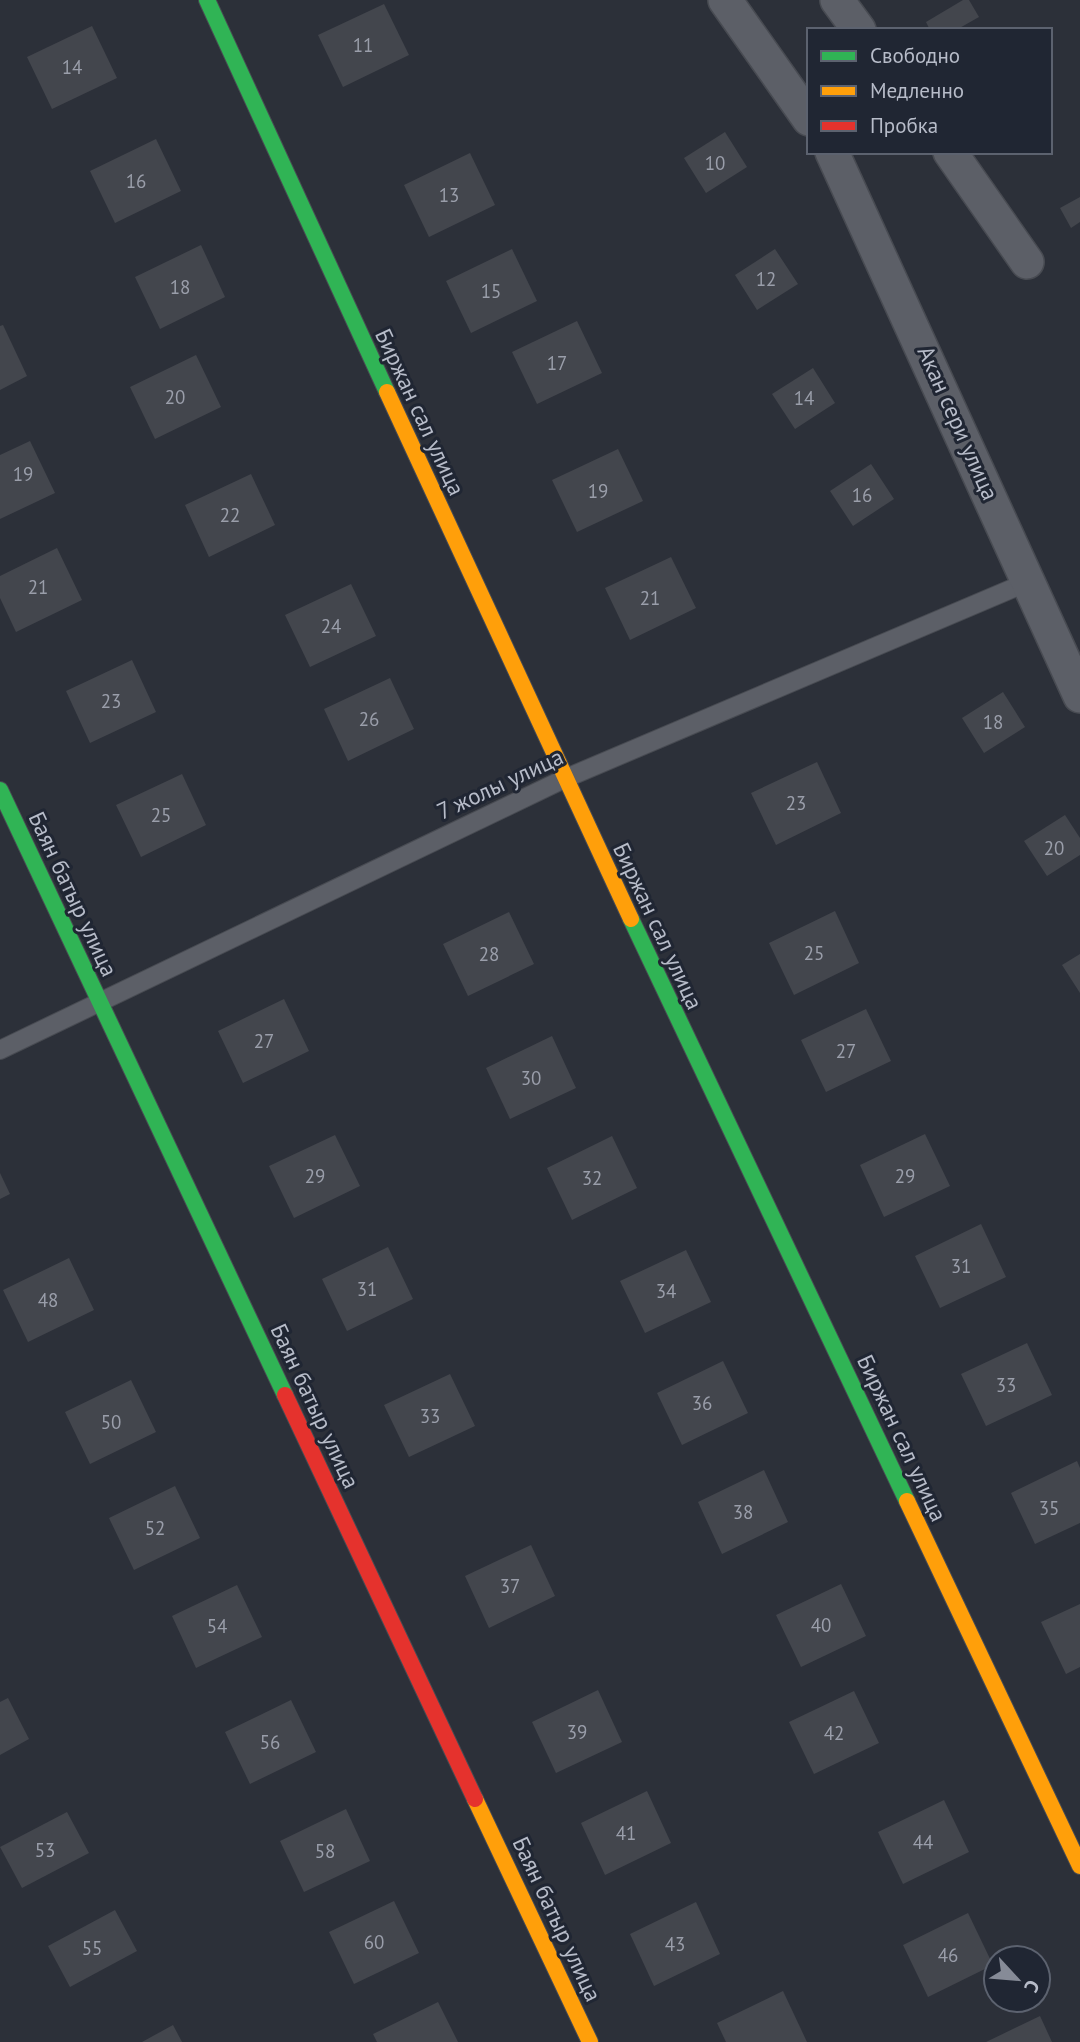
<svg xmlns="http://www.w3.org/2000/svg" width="1080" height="2042" viewBox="0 0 1080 2042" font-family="'PT Sans',sans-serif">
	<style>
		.building { fill: #43464d }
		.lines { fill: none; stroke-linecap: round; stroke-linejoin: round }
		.lane-casing { stroke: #484b52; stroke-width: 20 }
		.street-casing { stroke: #484b52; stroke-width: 36 }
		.fast-casing { stroke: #484b52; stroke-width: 18 }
		.slow-casing { stroke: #484b52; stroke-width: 18 }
		.jam-casing { stroke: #484b52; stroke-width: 18 }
		.lane { stroke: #5c5f67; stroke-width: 18 }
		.street { stroke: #5c5f67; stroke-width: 33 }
		.fast { stroke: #30b455; stroke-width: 16 }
		.slow { stroke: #ff9f0a; stroke-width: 16 }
		.jam { stroke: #e5322d; stroke-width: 16 }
		.labels { text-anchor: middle; stroke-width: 6; stroke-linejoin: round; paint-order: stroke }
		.number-label { font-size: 19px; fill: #9a9eaa }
		.street-label { font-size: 23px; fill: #b7bcc9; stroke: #202633 }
	</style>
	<rect width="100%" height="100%" fill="#2c3039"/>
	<g class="building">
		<path d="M963,0H969L979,17L956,30H930L926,22Z"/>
		<path d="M384,4L409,55L343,87L318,35Z"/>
		<path d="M92,26L117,78L52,109L27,57Z"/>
		<path d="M725,132L747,167L706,193L684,158Z"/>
		<path d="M156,139L181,191L115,223L90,171Z"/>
		<path d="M470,153L495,205L429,237L404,185Z"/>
		<path d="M1080,197V222L1071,228L1060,208Z"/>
		<path d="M201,245L225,297L160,329L135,277Z"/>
		<path d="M512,249L537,301L471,333L446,281Z"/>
		<path d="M775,249L798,284L757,310L735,275Z"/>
		<path d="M577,321L602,373L537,404L512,352Z"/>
		<path d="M3,325L27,376L0,390V326Z"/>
		<path d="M196,355L221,407L155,439L130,387Z"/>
		<path d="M813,368L835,403L795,429L772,394Z"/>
		<path d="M30,441L55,493L0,519V455Z"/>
		<path d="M618,449L643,501L577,532L552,480Z"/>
		<path d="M871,464L894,499L853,526L830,491Z"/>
		<path d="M251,474L275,525L209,557L185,505Z"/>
		<path d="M57,548L82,600L16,632L0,598V576Z"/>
		<path d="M671,557L696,608L630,640L605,588Z"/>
		<path d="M351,584L376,636L310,667L285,615Z"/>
		<path d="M132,660L156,712L90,743L66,691Z"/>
		<path d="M390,678L414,729L348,761L324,709Z"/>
		<path d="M1003,692L1025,727L984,753L962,718Z"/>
		<path d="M817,762L841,813L776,845L751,793Z"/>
		<path d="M182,774L206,825L141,857L116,805Z"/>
		<path d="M1065,815L1080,838V855L1047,876L1024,841Z"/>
		<path d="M835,911L859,963L794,995L769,943Z"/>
		<path d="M509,912L534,964L468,996L443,944Z"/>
		<path d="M1080,954V993L1062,965Z"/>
		<path d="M284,999L309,1051L243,1083L218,1031Z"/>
		<path d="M866,1009L891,1061L826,1092L801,1040Z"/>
		<path d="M552,1036L576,1088L510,1119L486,1068Z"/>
		<path d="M925,1134L950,1186L884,1217L860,1165Z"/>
		<path d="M335,1135L360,1186L294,1218L269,1166Z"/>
		<path d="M612,1136L637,1188L572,1220L547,1168Z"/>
		<path d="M0,1173L10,1194L0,1199Z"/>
		<path d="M981,1224L1006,1277L940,1308L915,1256Z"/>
		<path d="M388,1247L413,1299L347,1331L322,1279Z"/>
		<path d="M686,1250L711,1302L645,1333L620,1281Z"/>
		<path d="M69,1258L94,1310L28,1342L3,1290Z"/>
		<path d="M1027,1343L1052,1395L986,1426L961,1374Z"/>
		<path d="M723,1361L748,1413L682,1445L657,1393Z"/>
		<path d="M450,1374L475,1426L409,1457L384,1405Z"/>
		<path d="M131,1380L156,1432L90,1464L65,1412Z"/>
		<path d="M1077,1461L1080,1468V1523L1035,1544L1011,1493Z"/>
		<path d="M764,1470L788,1522L722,1554L698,1502Z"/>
		<path d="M175,1486L200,1538L134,1570L109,1518Z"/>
		<path d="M531,1545L555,1596L489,1628L465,1576Z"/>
		<path d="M841,1584L866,1636L801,1667L776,1615Z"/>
		<path d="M237,1585L262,1637L196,1668L172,1616Z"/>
		<path d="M1080,1604V1667L1066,1674L1041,1622Z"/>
		<path d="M598,1690L622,1742L556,1773L532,1722Z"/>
		<path d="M854,1691L879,1743L814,1774L789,1722Z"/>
		<path d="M8,1698L29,1739L0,1755V1702Z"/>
		<path d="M291,1700L316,1752L250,1784L225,1732Z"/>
		<path d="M647,1791L671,1843L605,1875L581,1823Z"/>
		<path d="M944,1800L969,1852L903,1884L878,1832Z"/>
		<path d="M346,1809L370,1861L304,1892L280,1841Z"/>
		<path d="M67,1812L89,1853L22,1888L0,1847Z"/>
		<path d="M394,1901L419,1953L354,1984L329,1932Z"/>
		<path d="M696,1902L720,1954L654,1986L630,1934Z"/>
		<path d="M115,1910L137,1951L70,1987L48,1946Z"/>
		<path d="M968,1913L993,1965L928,1997L903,1945Z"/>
		<path d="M783,1991L807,2042H726L717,2023Z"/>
		<path d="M438,2002L458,2042H377L373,2034Z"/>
		<path d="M1040,2016L1052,2042H986Z"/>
		<path d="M173,2025L182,2042H142Z"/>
	</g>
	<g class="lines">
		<g class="lane-casing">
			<path id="lane" d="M0,1050L564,779L1030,581"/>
		</g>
		<g class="street-casing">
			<g id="street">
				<path d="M725,0L809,119"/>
				<path d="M837,0L859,30"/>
				<path d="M832,152L1080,696"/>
				<path d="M950,152L1027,262"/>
			</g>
		</g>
		<g class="fast-casing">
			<g id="fast">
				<path d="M207,0L387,392"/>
				<path d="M0,790L285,1395"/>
				<path d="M631,919L907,1501"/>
			</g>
		</g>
		<g class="slow-casing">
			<g id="slow">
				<path d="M387,392L631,919"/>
				<path d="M907,1501L1080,1866"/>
				<path d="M475,1799L590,2042"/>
			</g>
		</g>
		<g class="jam-casing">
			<path id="jam" d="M285,1395L475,1799"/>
		</g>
		<use href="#lane" class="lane"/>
		<use href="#street" class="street"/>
		<use href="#fast" class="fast"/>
		<use href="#slow" class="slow"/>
		<use href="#jam" class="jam"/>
	</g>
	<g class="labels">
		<g class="number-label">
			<text x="363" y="52">11</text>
			<text x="72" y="74">14</text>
			<text x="715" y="170">10</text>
			<text x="136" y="188">16</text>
			<text x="449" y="202">13</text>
			<text x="766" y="286">12</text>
			<text x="180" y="294">18</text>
			<text x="491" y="298">15</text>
			<text x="557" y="370">17</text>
			<text x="175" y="404">20</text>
			<text x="804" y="405">14</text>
			<text x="23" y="481">19</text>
			<text x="598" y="498">19</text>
			<text x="862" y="502">16</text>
			<text x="230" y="522">22</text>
			<text x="38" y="594">21</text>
			<text x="650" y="605">21</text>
			<text x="331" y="633">24</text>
			<text x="111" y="708">23</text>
			<text x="369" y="726">26</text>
			<text x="993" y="729">18</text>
			<text x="796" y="810">23</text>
			<text x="161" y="822">25</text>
			<text x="1054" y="855">20</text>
			<text x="814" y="960">25</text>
			<text x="489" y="961">28</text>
			<text x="264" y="1048">27</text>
			<text x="846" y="1058">27</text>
			<text x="531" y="1085">30</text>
			<text x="315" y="1183">29</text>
			<text x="905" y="1183">29</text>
			<text x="592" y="1185">32</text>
			<text x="961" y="1273">31</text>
			<text x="367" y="1296">31</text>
			<text x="666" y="1298">34</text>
			<text x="48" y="1307">48</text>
			<text x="1006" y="1392">33</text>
			<text x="702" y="1410">36</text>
			<text x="430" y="1423">33</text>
			<text x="111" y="1429">50</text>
			<text x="1049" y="1515">35</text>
			<text x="743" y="1519">38</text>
			<text x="155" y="1535">52</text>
			<text x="510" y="1593">37</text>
			<text x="821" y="1632">40</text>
			<text x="217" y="1633">54</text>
			<text x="577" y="1739">39</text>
			<text x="834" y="1740">42</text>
			<text x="270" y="1749">56</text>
			<text x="626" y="1840">41</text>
			<text x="923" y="1849">44</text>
			<text x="45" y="1857">53</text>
			<text x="325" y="1858">58</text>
			<text x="374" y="1949">60</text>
			<text x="675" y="1951">43</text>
			<text x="92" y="1955">55</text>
			<text x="948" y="1962">46</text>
		</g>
		<g class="street-label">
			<text transform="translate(420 412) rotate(65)" y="8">Биржан сал улица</text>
			<text transform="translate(958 423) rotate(66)" y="8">Акан сери улица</text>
			<text transform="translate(500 784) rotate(-25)" y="8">7 жолы улица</text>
			<text transform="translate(73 894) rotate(65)" y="8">Баян батыр улица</text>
			<text transform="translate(658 926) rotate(65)" y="8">Биржан сал улица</text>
			<text transform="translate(315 1406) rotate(65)" y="8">Баян батыр улица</text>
			<text transform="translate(902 1438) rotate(65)" y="8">Биржан сал улица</text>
			<text transform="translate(557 1919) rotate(65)" y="8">Баян батыр улица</text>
		</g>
	</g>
	<rect x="807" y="28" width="245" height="126" fill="#202633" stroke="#5c626f" stroke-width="2"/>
	<rect x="821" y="51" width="35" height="10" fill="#30b455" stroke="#5c626f" stroke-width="2"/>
	<text x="870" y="63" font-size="21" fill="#b7bcc9">Свободно</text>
	<rect x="821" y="86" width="35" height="10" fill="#ff9f0a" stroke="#5c626f" stroke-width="2"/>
	<text x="870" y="98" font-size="21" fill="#b7bcc9">Медленно</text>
	<rect x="821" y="121" width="35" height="10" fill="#e5322d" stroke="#5c626f" stroke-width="2"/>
	<text x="870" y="133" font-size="21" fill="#b7bcc9">Пробка</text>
	<g transform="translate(1017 1979) rotate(116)"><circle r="33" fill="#202633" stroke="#5c626f" stroke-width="2"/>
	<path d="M0-5L12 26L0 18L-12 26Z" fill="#868b97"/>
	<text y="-10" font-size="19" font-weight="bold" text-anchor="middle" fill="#b7bcc9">С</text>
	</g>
</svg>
